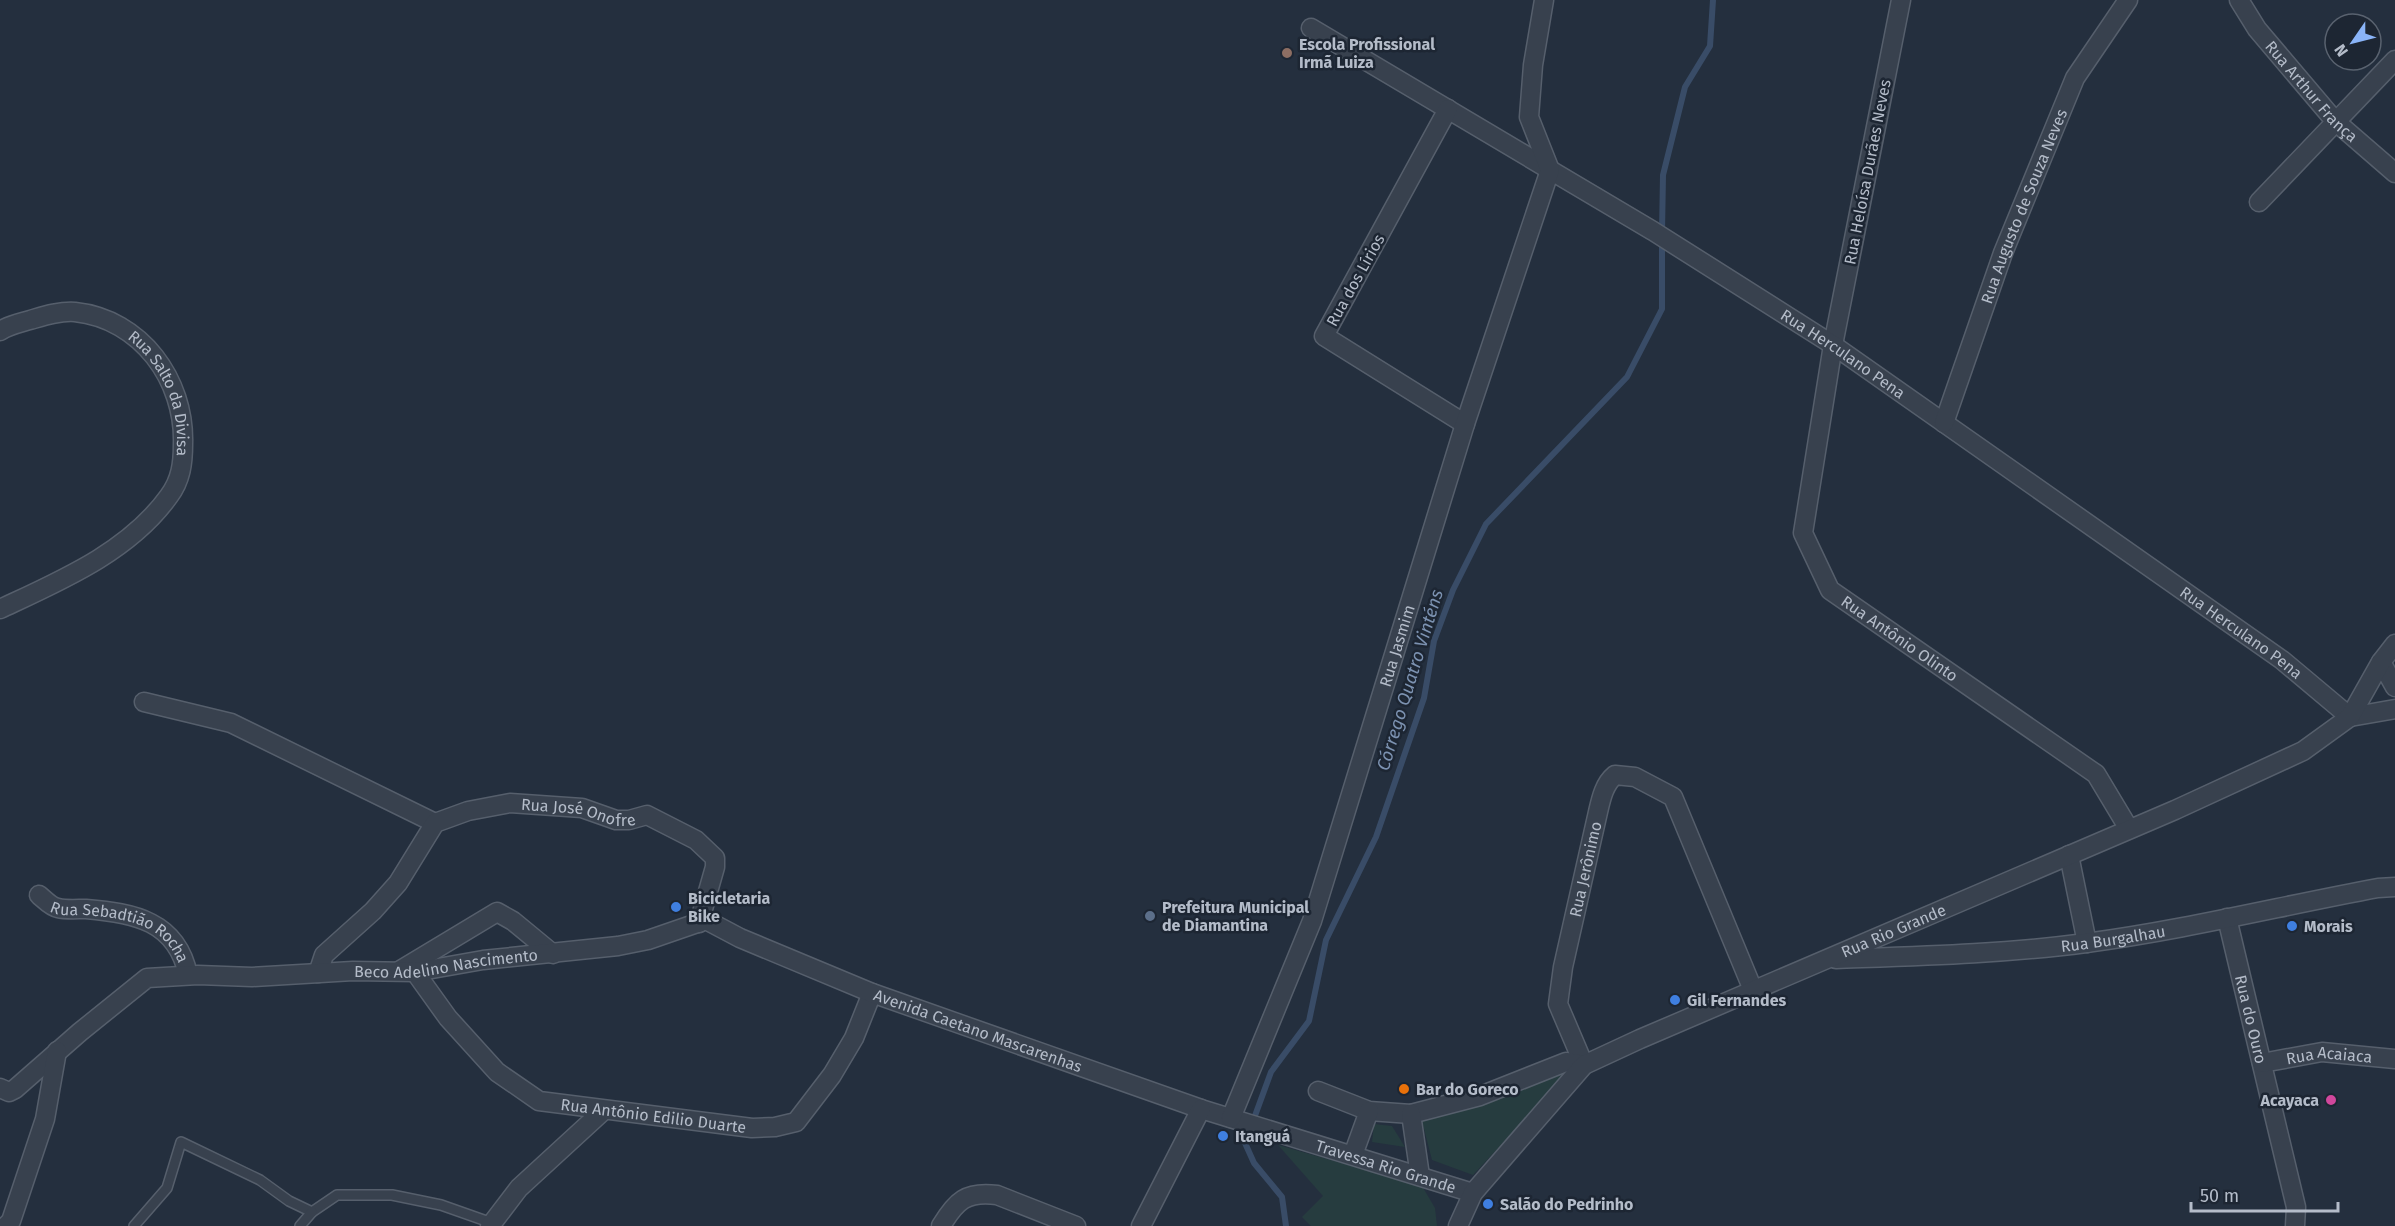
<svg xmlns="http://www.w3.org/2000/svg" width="2395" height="1226" viewBox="0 0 2395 1226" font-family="'Fira Sans',sans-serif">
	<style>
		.green { fill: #263c3f }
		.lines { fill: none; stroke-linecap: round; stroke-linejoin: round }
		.stream { stroke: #394c67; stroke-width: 6 }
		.service-casing { stroke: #565f6c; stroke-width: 12 }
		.minor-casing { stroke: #565f6c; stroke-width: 21 }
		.service { stroke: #38414e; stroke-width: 9 }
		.minor { stroke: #38414e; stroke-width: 18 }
		.education-dot { fill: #8d6e63; stroke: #1d2633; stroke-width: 2 }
		.shop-dot { fill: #3f7fe0; stroke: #1d2633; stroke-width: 2 }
		.service-dot { fill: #5c6f8a; stroke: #1d2633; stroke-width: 2 }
		.food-dot { fill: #e8710a; stroke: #1d2633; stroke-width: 2 }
		.hotel-dot { fill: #d1479c; stroke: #1d2633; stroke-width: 2 }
		.labels { text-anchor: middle; stroke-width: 5; stroke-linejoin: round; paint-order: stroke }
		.poi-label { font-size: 16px; font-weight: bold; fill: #b4bcc9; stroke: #1d2633; text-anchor: start }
		.street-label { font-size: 16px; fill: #b4bcc9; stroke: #1d2633 }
		.water-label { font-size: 18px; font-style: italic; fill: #7c92b1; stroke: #1d2633 }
	</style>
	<rect width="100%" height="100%" fill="#242f3e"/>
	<g class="green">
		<path d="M1559,1068L1563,1078L1473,1175L1432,1160L1422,1121L1461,1109Z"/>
		<path d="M1374,1124L1392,1126L1405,1147L1372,1142Z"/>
		<path d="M1278,1145L1422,1186L1435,1208L1437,1226H1311L1302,1217L1323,1196Z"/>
	</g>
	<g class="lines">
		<g class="stream">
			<path d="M1662,232L1663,175L1685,87L1710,46L1713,0"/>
			<path d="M1286,1226L1282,1197L1254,1163L1245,1143L1271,1072L1309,1021L1326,940L1376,837L1424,698L1434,641L1453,590L1486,524L1627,377L1662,309V242"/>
		</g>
		<g class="service-casing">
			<g id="service">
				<path d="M134,1226L167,1188L181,1142L260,1180L289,1201L312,1212L337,1195H392L441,1205L492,1223"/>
				<path d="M300,1226L312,1212"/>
			</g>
		</g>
		<g class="minor-casing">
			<g id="minor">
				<path id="s1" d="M1901,0L1833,345L1803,533L1830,590L2096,774L2129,829"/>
				<path id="s2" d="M2239,0L2257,29L2335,121L2395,173"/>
				<path id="s3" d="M1311,28L1653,231L1833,345L2282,660L2350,717"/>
				<path d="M1448,109L1324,336L1465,424"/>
				<path d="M2259,202L2395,60"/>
				<path id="s4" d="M0,331C9,325 20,323 30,320C44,316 59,311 75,312C141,319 185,380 183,444C183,463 181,480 169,496C129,552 60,581 0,609"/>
				<path id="s5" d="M1944,423L2003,253L2075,78L2128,0"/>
				<path d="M2381,662L2395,687"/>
				<path d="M144,702L231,723L435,823"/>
				<path d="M2350,717L2395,709"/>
				<path d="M2069,855L2087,943"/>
				<path id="s6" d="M39,895C44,899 51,907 58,908C66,910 77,909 86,909C134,913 177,921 188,975"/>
				<path id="s7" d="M2227,918L2296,1207L2295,1226"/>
				<path id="s8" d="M1836,959C1919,956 2003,954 2086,943C2184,930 2281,906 2378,888L2395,887"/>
				<path d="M399,971L497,912L513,921L553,954"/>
				<path id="s9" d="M415,972L448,1018L497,1072L539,1101L752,1128L775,1127L796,1122L832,1075L854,1038L872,993"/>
				<path id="s10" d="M318,973L324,955L373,911L398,883L435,823L468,811L510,803L582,808L616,820H629L647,815L696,840L715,858V867L699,923"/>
				<path id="s11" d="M2262,1063L2322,1052L2395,1059"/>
				<path id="s12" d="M1584,1065L1558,1004L1563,967L1598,812C1601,799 1604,784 1615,775L1635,777L1673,797L1753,990"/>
				<path id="s13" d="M0,1088L9,1092L15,1089L80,1032L147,978L198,975L252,977L353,971L415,972L483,960L618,946L648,940L706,920L740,938L872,993L1201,1109L1473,1193"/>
				<path d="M1318,1091L1369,1111L1411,1114L1480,1096L1566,1062L1584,1065"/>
				<path d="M1411,1114L1420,1176"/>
				<path id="s14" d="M1231,1118L1312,921L1465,424L1550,170L1529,117L1533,65L1544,0"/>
				<path d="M1353,1155L1369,1111"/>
				<path d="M6,1226L11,1221L45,1119L57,1051"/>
				<path d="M490,1226L519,1188L604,1110"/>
				<path d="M941,1226C956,1201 966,1191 997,1195L1076,1226"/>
				<path d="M1141,1226L1201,1109"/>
				<path id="s15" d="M1458,1226L1473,1193L1584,1065L1640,1039L2175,810L2303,751L2350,717L2381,662L2395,644"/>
			</g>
		</g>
		<use href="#service" class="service"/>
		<use href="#minor" class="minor"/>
	</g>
	<circle class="education-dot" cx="1287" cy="53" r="6"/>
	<g class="shop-dot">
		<circle cx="676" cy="907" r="6"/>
		<circle cx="2292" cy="926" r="6"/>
		<circle cx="1675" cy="1000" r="6"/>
		<circle cx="1223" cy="1136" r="6"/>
		<circle cx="1488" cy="1204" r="6"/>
	</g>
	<circle class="service-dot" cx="1150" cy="916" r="6"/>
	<circle class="food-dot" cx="1404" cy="1089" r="6"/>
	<circle class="hotel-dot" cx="2331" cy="1100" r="6"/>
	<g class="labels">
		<g class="poi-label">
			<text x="1299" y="50">Escola Profissional<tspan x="1299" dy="18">Irmã Luiza</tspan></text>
			<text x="688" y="904">Bicicletaria<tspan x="688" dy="18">Bike</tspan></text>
			<text x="1162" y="913">Prefeitura Municipal<tspan x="1162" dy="18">de Diamantina</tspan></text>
			<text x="2304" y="932">Morais</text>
			<text x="1687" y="1006">Gil Fernandes</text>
			<text x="1416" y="1095">Bar do Goreco</text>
			<text x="2319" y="1106" text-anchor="end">Acayaca</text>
			<text x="1235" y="1142">Itanguá</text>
			<text x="1500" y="1210">Salão do Pedrinho</text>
		</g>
		<g class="street-label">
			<text dy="6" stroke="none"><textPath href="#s2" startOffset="117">Rua Arthur França</textPath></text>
			<text transform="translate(1867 172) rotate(-79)" y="6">Rua Heloísa Durães Neves</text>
			<text dy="6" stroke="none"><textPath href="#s5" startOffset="231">Rua Augusto de Souza Neves</textPath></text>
			<text transform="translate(1355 280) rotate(-61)" y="6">Rua dos Lírios</text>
			<text dy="6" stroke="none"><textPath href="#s3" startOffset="624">Rua Herculano Pena</textPath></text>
			<text dy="6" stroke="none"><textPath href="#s4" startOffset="208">Rua Salto da Divisa</textPath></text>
			<text dy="6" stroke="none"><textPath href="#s3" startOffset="1110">Rua Herculano Pena</textPath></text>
			<text dy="6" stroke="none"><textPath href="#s1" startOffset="690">Rua Antônio Olinto</textPath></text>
			<text dy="6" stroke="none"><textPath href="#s14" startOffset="501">Rua Jasmim</textPath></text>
			<text dy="6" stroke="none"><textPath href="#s10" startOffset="340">Rua José Onofre</textPath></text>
			<text dy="6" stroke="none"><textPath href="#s12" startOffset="204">Rua Jerônimo</textPath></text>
			<text dy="6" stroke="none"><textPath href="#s15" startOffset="543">Rua Rio Grande</textPath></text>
			<text dy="6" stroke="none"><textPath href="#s6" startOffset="93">Rua Sebadtião Rocha</textPath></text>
			<text dy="6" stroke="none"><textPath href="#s8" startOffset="278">Rua Burgalhau</textPath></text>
			<text dy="6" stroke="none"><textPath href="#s13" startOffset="489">Beco Adelino Nascimento</textPath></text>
			<text dy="6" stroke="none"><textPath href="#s7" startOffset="104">Rua do Ouro</textPath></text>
			<text dy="6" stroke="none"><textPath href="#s13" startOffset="1048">Avenida Caetano Mascarenhas</textPath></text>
			<text dy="6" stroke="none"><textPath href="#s11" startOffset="68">Rua Acaiaca</textPath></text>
			<text dy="6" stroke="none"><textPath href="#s9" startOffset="296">Rua Antônio Edilio Duarte</textPath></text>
			<text dy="6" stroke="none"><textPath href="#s13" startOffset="1478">Travessa Rio Grande</textPath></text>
		</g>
		<g class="water-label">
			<text transform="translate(1410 680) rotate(-73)" y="6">Córrego Quatro Vinténs</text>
		</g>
	</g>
	<g transform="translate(2353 42) rotate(235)"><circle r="28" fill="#1d2633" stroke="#59626f" stroke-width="1.5"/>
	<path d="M0-4.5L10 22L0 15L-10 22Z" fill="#8ab4f8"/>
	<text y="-9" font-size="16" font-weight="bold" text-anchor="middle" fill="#b4bcc9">N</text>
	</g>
	<path d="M2191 1202v9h147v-9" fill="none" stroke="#b4bcc9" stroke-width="3"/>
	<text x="2200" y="1202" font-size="18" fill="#b4bcc9" stroke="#1d2633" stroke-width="4.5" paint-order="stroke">50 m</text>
</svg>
